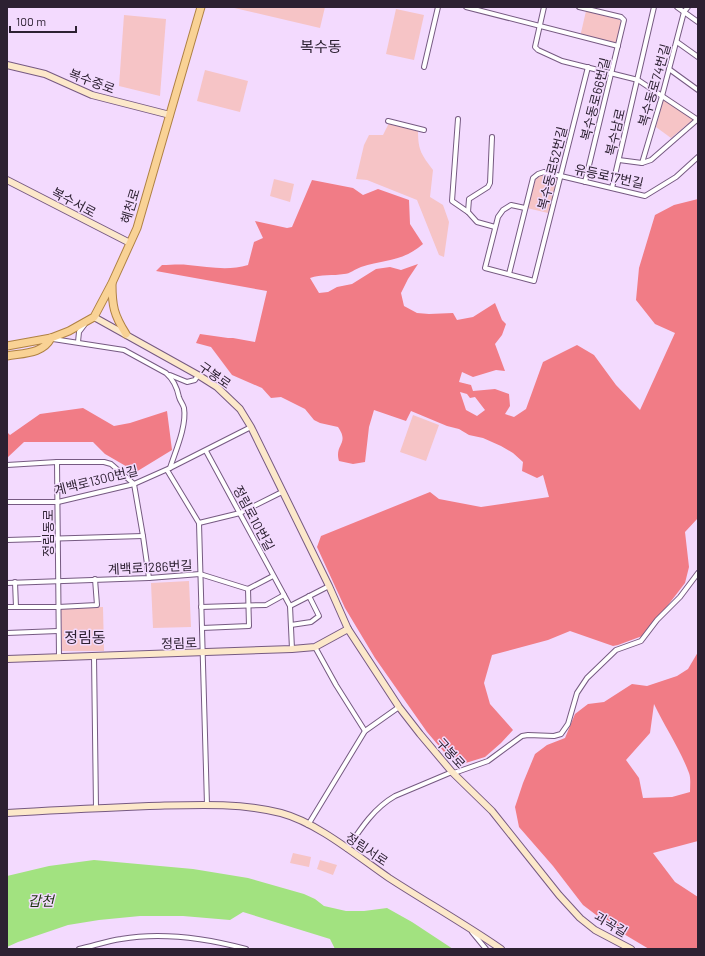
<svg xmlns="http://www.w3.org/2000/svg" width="705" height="956" viewBox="0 0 705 956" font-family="Barlow,'Noto Sans KR',sans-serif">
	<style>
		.green { fill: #f6c4c6 }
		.forest { fill: #f17c86; fill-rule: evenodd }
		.water { fill: #a2e280 }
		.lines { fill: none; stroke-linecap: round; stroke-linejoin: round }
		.street-casing { stroke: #765a82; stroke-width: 6 }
		.secondary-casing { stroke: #765a82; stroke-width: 8 }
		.primary-casing { stroke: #af8144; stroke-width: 9 }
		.street { stroke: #fff; stroke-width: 4 }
		.secondary { stroke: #fce8ca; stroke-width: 6 }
		.primary { stroke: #f9d295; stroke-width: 7 }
		.labels { text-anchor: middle; stroke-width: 3; stroke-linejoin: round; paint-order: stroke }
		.street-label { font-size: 13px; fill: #2d2132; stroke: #f3dafe }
		.water-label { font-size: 14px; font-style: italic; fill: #1b330c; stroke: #f3dafe }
		.quarter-label { font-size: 15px; fill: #2d2132; stroke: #f3dafe }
	</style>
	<rect width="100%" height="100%" fill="#f3dafe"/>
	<g class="green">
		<path d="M230,7H325L320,28Z"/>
		<path d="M396,9L424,15L414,60L386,54Z"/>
		<path d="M586,11L620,20L621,22L616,45L580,37Z"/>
		<path d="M124,15L166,19L160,96L119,86Z"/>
		<path d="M205,70L248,81L240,112L197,101Z"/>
		<path d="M664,97L694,119L671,138L656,127Z"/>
		<path d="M389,123L418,131C418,151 422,155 433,170L430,197L443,205L449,222L444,257L439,255L417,200L367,180L356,179L364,145L369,135H383Z"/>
		<path d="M544,174L558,177L548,213L527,208L536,178Z"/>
		<path d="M274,179L294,184L290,202L270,196Z"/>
		<path d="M413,415L439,425L426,461L400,452Z"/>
		<path d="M189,581L191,627L153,628L151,583Z"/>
		<path d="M103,607L104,651H62L61,608Z"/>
		<path d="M293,853L311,857L309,867L290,863Z"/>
		<path d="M320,860L337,865L333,875L317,869Z"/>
	</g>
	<g class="forest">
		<path d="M312,180L353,188L363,195L378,189L409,200L410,224L423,244C402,262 385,259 361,267C355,269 350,274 344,274C333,276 321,274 310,278L319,293L328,292L337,287L352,284L376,269L390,267L401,270L418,264L408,279L401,293L404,306L417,313L429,314L453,313L457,320L473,317L495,303L502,320L506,324L502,335L495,344L505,371L496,370L473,377L462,372L459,382L471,385L473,391L495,389L509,394L510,406L505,414L514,417L526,409L543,362L577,345L594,355L616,385L640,410L675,333L655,324L636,300L639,268L655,215L674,205L698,199V518L685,532L689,567L685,583L645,635L618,645L613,646L570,631L548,640L492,655L484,683L490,704L513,730L501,743L485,757L456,766L427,732L375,658L345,608L317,547L321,536L430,492L439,499L481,507L549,497L543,475L537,478L522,471L523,462L513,453L501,446L483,438L469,435L459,429L447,426L411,411L406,421L374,410L369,427L365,462L353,464L339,461C334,444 350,444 338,427L320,423L314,420L305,409L281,397L271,398L262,388L232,375L211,347L196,343L200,334L228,338H233L255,342L267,291L156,271L162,265C171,265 179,264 188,265C209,267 228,271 248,265L254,242L263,238L255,221L287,228L292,227ZM460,392L467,394L470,398L475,397L485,410L477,416L466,410Z"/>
		<path d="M83,408L114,426L130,423L167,411L172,450L136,472L105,454L93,442H24L7,458V432L10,435L40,414Z"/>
		<path d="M698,652V841L653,853L675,882L698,897V949H649L612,927L583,905L553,866L519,827L515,807L523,783L535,754L547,745L565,738L575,714L588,704L604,702L632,684L647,686L677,676L688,669ZM654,704C665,727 680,749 689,773C691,778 690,786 690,792L672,797L643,798L639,778L626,760L650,733Z"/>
	</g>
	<path class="water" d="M94,860L193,869L248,878L304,894L315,899L324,906L346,911H364L387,908L412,922L453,949H335L330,939L243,912L230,920L183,916H140L99,920L68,925L18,942L7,947V876L49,866Z"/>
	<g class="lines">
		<g class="street-casing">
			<g id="street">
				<path d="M466,7L618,46"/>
				<path d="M544,7L535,47L538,50L562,61L638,80L698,120"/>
				<path d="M579,7L621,17L624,20L585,182"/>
				<path d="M677,7L698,22"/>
				<path d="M677,42L698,57"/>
				<path d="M424,67L438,7"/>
				<path d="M669,69L698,90"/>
				<path d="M458,119L452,201L468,212"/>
				<path d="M388,121L424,130"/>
				<path d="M492,137L490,183L488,187L469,199L468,212L477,222L495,227"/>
				<path d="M619,160L642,163L651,160L698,119"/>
				<path d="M642,163L662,96L684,12L688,7"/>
				<path d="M612,188L654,7"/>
				<path d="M525,208L511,205L503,210L498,217L485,268L534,281L588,67"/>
				<path d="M509,274L533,178L538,174L544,172L645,196L676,177L698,157"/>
				<path d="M53,339L124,350L166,373C174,380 177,387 179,397C180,401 183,404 184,408C187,426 175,452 170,468"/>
				<path d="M78,342L79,332L85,324"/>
				<path d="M170,375L187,382L195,380L198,375"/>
				<path d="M206,451L290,606L292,649"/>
				<path d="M57,462L59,657"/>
				<path d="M7,465L57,462H104L111,464L134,484L143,536L149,578"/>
				<path d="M167,470L199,523L207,805"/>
				<path d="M7,502H58L134,484L170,468L251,427"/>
				<path d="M199,523L240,513L282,492"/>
				<path d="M7,540L143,536"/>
				<path d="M15,582L16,607"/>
				<path d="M7,583L149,578L200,574L248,589L273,576"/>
				<path d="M290,606L329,586"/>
				<path d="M7,607H58L97,605L95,579"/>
				<path d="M201,607L266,605L284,595"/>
				<path d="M291,625L311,622L319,616L309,596"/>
				<path d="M202,628L249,626L248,589"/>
				<path d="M7,633L58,631"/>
				<path d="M315,647L336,685L365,731"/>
				<path d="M94,656L96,808"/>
				<path d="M454,773L488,761L522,736L528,735L554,736L561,734L568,724L577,693L587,678L616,650L641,641L657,620L680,597L698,573"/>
				<path d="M308,825L365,731L399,707"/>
				<path d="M347,849C361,828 374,808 395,796L452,772"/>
				<path d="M472,932L486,949"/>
				<path d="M79,949C93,946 107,941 121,939C162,932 205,938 246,949"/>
			</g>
		</g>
		<g class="secondary-casing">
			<g id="secondary">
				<path d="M7,65L45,74L92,95L170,115"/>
				<path d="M7,180L130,243"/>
				<path d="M94,317L198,375L217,387L240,409L251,427L329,586L348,629L399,707L420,734L452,772L492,811L559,895L580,918L595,930L631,949"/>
				<path d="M7,659L292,649L315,647L348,629"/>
				<path d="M7,813C54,810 101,808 149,806C192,805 238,802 281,813C318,823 357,856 389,878C426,902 465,924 501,949"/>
			</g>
		</g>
		<g class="primary-casing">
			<g id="primary">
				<path d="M112,284C112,306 114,315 126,334"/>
				<path d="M7,346L51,338L69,331L94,317L112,283L137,228L201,7"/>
				<path d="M7,356C23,353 43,354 51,338"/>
			</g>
		</g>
		<use href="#street" class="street"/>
		<use href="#secondary" class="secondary"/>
		<use href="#primary" class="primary"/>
	</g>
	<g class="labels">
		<g class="street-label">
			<text transform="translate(92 81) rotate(20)" y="5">복수중로</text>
			<text transform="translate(654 85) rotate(-74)" y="5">복수동로74번길</text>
			<text transform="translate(595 99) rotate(-76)" y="5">복수동로66번길</text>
			<text transform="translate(615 132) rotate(-77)" y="5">복수남로</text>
			<text transform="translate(552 168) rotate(-76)" y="5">복수동로52번길</text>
			<text transform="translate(609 176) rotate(12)" y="5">유등로17번길</text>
			<text transform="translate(74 202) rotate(28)" y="5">복수서로</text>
			<text transform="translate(130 206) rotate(-73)" y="5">혜천로</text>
			<text transform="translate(215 375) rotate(35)" y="5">구봉로</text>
			<text transform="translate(96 480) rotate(-14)" y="5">계백로1300번길</text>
			<text transform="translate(254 518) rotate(62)" y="5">정림로10번길</text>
			<text transform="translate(48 533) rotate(-90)" y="5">정림동로</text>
			<text transform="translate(150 567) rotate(-3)" y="5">계백로1286번길</text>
			<text transform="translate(179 643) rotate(-2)" y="5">정림로</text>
			<text transform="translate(451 753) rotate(48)" y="5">구봉로</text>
			<text transform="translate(367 849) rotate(34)" y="5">정림서로</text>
			<text transform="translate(611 924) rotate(31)" y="5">괴곡길</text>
		</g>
		<g class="water-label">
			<text x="41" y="906">갑천</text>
		</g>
		<g class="quarter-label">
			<text x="321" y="52">복수동</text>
			<text x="85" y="643">정림동</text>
		</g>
	</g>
	<rect width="705" height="956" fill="none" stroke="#2d2132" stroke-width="16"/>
	<path d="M10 26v6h66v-6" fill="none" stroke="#2d2132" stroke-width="2"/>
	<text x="16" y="26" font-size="12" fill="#2d2132" stroke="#f3dafe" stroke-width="3" paint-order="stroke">100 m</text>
</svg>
